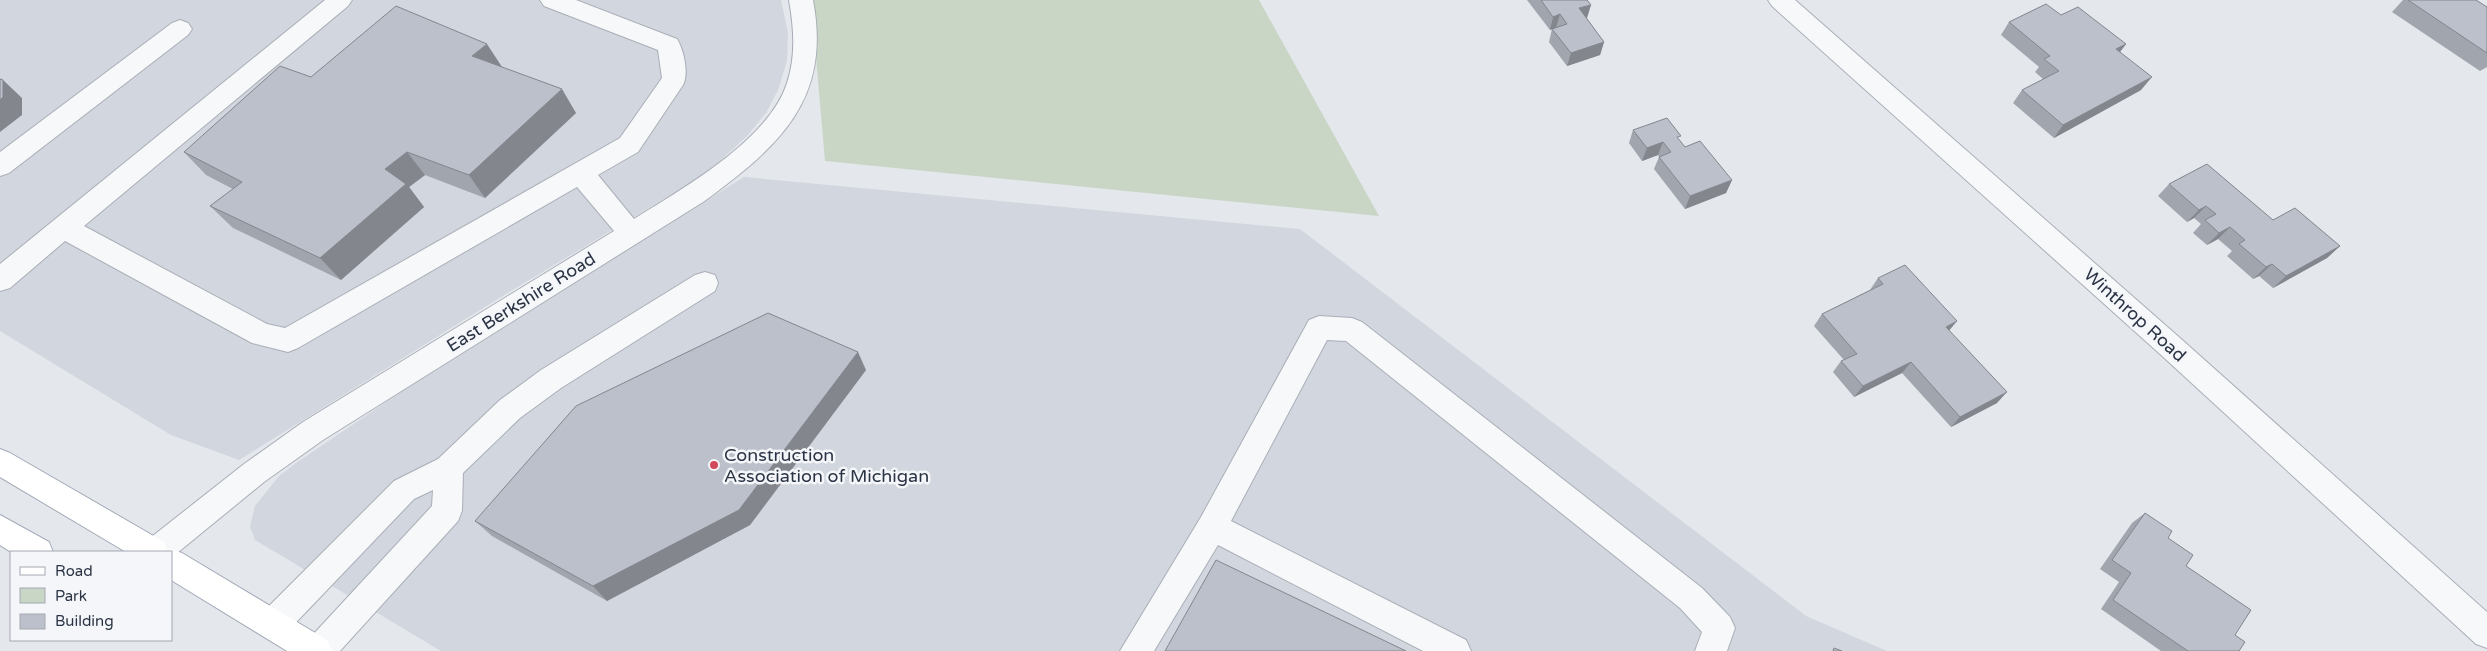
<svg xmlns="http://www.w3.org/2000/svg" width="2487" height="651" viewBox="0 0 2487 651" font-family="'Varela Round',sans-serif">
	<style>
		.built { fill: #d2d6de }
		.green { fill: #c9d6c5 }
		.lines { fill: none; stroke-linecap: round; stroke-linejoin: round }
		.minor-casing { stroke: #a9aeb7; stroke-width: 2 }
		.major-casing { stroke: #a3abb8; stroke-width: 2 }
		.minor { fill: #f7f8fa; fill-rule: evenodd }
		.major { fill: #fff; fill-rule: evenodd }
		.wall { fill: #a1a5ae }
		.shaded-wall { fill: #83868d }
		.building { fill: #bbc0ca; stroke: #83868d }
		.poi-dot { fill: #d1495b; stroke: #f4f6f9; stroke-width: 2 }
		.labels { text-anchor: middle; stroke-width: 5; stroke-linejoin: round; paint-order: stroke }
		.street-label { font-size: 18px; fill: #2b3445; stroke: #f4f6f9 }
		.poi-label { font-size: 18px; fill: #2b3445; stroke: #f4f6f9; text-anchor: start }
	</style>
	<rect width="100%" height="100%" fill="#e4e7ec"/>
	<g class="built">
		<path d="M0,0H781L788,33L787,61L778,90L766,113L747,136L719,162L687,185L501,297L239,460L171,435L0,331Z"/>
		<path d="M744,177L1300,229L1806,616L1887,651H441L255,540L250,527L255,506L279,476L296,463L426,375Z"/>
	</g>
	<path class="green" d="M811,0H1259L1379,216L825,161Z"/>
	<g class="lines">
		<g class="minor-casing">
			<g id="minor">
				<path d="M325,0H352L348,6L84,226L267,324L285,328L620,138L662,78L658,50L544,6L540,0H576L677,39C684,50 689,74 683,85L638,152L598,175L634,219C682,189 769,140 787,83C796,55 794,29 789,0H813C832,101 778,147 703,202L323,440L264,482L171,558V552H141L145,542L244,464L303,422L614,231L577,187L298,348L288,352L252,343L65,241L10,288L0,291V264Z"/>
				<path d="M1768,0H1795L2180,338L2487,612V648L2476,644L2160,354L1772,6Z"/>
				<path d="M180,20L188,23L192,29L188,35L9,173L0,176V152L172,23Z"/>
				<path d="M705,272L715,275L718,283L715,291L561,388L520,418L463,473L462,511L458,521L340,651H303L308,640L432,506L433,490L414,499L284,635L273,639L262,635L257,624L262,613L394,481L438,459L500,400L541,370L695,275Z"/>
				<path d="M1319,316L1352,318L1362,322L1702,588L1730,617L1735,628L1727,651H1695L1702,632L1680,608L1346,341L1327,340L1231,521L1466,640L1471,651H1423L1218,545L1154,651H1120L1201,517L1309,320Z"/>
			</g>
		</g>
		<g class="major-casing">
			<g id="major">
				<path d="M0,449L10,453L164,542L167,550L171,549L182,553L327,640L332,651H287L171,580V552H126L0,477Z"/>
				<path d="M0,515L49,542L53,552H11L0,545Z"/>
			</g>
		</g>
		<use href="#minor" class="minor"/>
		<use href="#major" class="major"/>
	</g>
	<g class="wall">
		<path d="M1527,0H1587L1591,5L1586,18L1604,42L1600,55L1567,66L1549,42L1552,29L1550,30Z"/>
		<path d="M2403,0H2476L2487,7V67L2480,71L2392,12Z"/>
		<path d="M2061,15L2126,44L2120,52L2141,90L2054,138L2013,103L2022,90L2043,79L2035,72L2039,67L2001,35L2009,22Z"/>
		<path d="M502,67L576,113L485,198L425,175L409,187L424,207L341,280L233,228L210,206L233,189L206,175L184,152L311,77Z"/>
		<path d="M1633,130L1679,140L1685,147L1732,180L1726,193L1685,209L1654,169L1659,157L1658,155L1642,161L1629,143Z"/>
		<path d="M2169,184L2273,220L2340,246L2327,258L2273,288L2259,276L2253,279L2227,256L2232,251L2218,239L2207,245L2193,233L2201,224L2194,218L2187,222L2158,196Z"/>
		<path d="M1878,278L1949,331L1997,403L1951,427L1902,373L1854,397L1833,372L1841,361L1844,360L1814,326L1822,314L1870,290Z"/>
		<path d="M866,370L750,525L607,601L492,536L475,521Z"/>
		<path d="M2145,513L2168,538L2186,566L2235,635L2239,651H2161L2101,609L2119,582L2100,569L2132,523Z"/>
	</g>
	<g class="shaded-wall">
		<path d="M1591,5L1587,18L1575,22L1579,8Z"/>
		<path d="M1560,14L1556,28L1550,30L1553,17Z"/>
		<path d="M1604,42L1600,55L1567,66L1571,53Z"/>
		<path d="M487,44L502,67L472,56Z"/>
		<path d="M2126,44L2116,57V49Z"/>
		<path d="M2152,77L2141,90L2054,138L2063,125Z"/>
		<path d="M3,80L22,98V115L0,132V100Z"/>
		<path d="M562,89L576,113L485,198L469,175Z"/>
		<path d="M1663,142L1658,155L1642,161L1647,148Z"/>
		<path d="M407,152L425,175L409,187L424,207L341,280L320,258L385,169Z"/>
		<path d="M1732,180L1726,193L1685,209L1690,196Z"/>
		<path d="M2206,206L2194,218L2187,222L2199,210Z"/>
		<path d="M2230,227L2218,239L2207,245L2219,233Z"/>
		<path d="M2340,246L2327,258L2273,288L2286,276Z"/>
		<path d="M2272,264L2259,276L2253,279L2266,267Z"/>
		<path d="M1957,321L1948,332L1946,327Z"/>
		<path d="M858,352L866,370L750,525L607,601L593,586Z"/>
		<path d="M1911,362L1902,373L1854,397L1863,386Z"/>
		<path d="M2007,392L1997,403L1951,427L1960,417Z"/>
	</g>
	<g class="building">
		<path d="M1541,0H1587L1591,5L1579,8L1604,42L1571,53L1552,29L1567,24L1560,14L1553,17Z"/>
		<path d="M2408,0H2476L2487,7V53Z"/>
		<path d="M2046,4L2061,15L2078,7L2126,44L2116,49L2152,77L2063,125L2022,90L2059,71L2044,59L2050,56L2009,22Z"/>
		<path d="M396,6L487,44L472,56L562,89L469,175L407,152L385,169L406,184L320,258L210,206L242,182L184,152L280,66L311,77Z"/>
		<path d="M0,79L3,80V97L0,100Z"/>
		<path d="M1667,118L1681,136L1677,137L1685,147L1700,141L1732,180L1690,196L1659,157L1671,152L1663,142L1647,148L1633,130Z"/>
		<path d="M2207,164L2273,220L2295,208L2340,246L2286,276L2272,264L2266,267L2239,244L2245,240L2230,227L2219,233L2205,220L2216,214L2206,206L2199,210L2169,184Z"/>
		<path d="M1905,265L1957,321L1946,327L2007,392L1960,417L1911,362L1863,386L1841,361L1857,354L1822,314L1883,284L1878,278Z"/>
		<path d="M768,313L858,352L739,510L593,586L475,521L576,406Z"/>
		<path d="M2145,513L2172,531L2168,538L2193,555L2186,566L2251,610L2235,635L2245,642L2239,651H2188L2113,600L2131,573L2112,560Z"/>
		<path d="M1216,560L1406,651H1165Z"/>
		<path d="M1834,648L1842,651H1833Z"/>
	</g>
	<circle class="poi-dot" cx="714" cy="465" r="5"/>
	<g class="labels">
		<g class="street-label">
			<text transform="translate(521 302) rotate(-32)" y="6">East Berkshire Road</text>
			<text transform="translate(2135 315) rotate(42)" y="6">Winthrop Road</text>
		</g>
		<g class="poi-label">
			<text x="724" y="461">Construction<tspan x="724" dy="21">Association of Michigan</tspan></text>
		</g>
	</g>
	<rect x="10" y="551" width="162" height="90" fill="#f4f6f9" stroke="#a4a8b1"/>
	<rect x="20" y="567" width="25" height="8" fill="#ffffff" stroke="#a4a8b1"/>
	<text x="55" y="576" font-size="15" fill="#2b3445">Road</text>
	<rect x="20" y="588" width="25" height="15" fill="#c9d6c5" stroke="#a4a8b1"/>
	<text x="55" y="601" font-size="15" fill="#2b3445">Park</text>
	<rect x="20" y="614" width="25" height="15" fill="#bbc0ca" stroke="#a4a8b1"/>
	<text x="55" y="626" font-size="15" fill="#2b3445">Building</text>
</svg>
